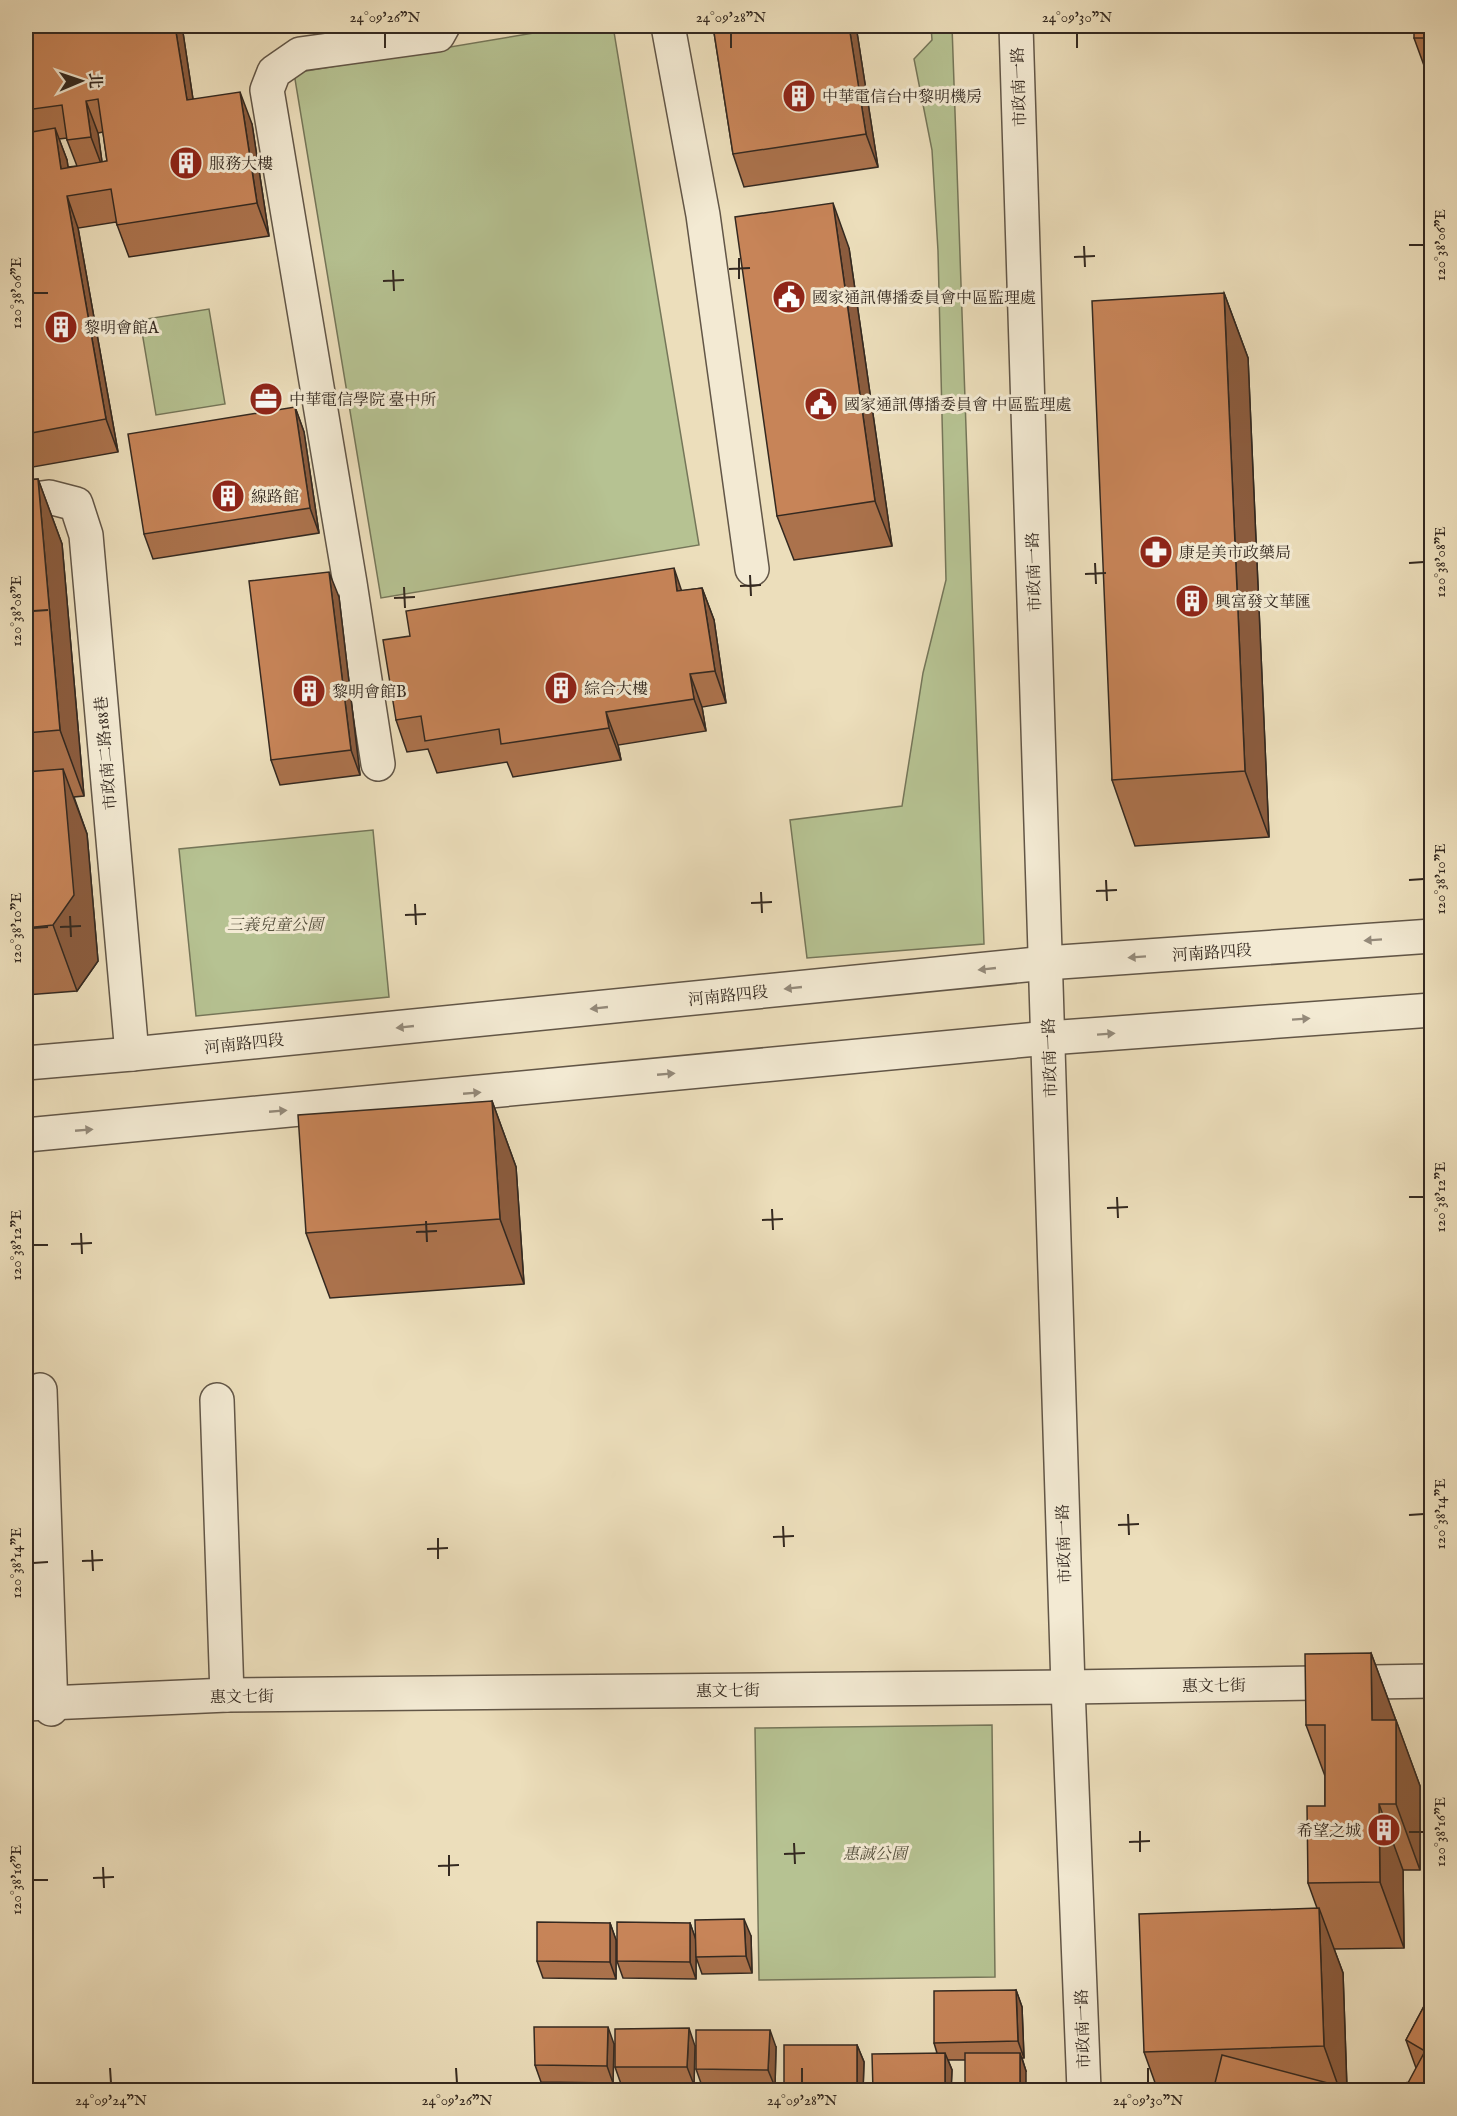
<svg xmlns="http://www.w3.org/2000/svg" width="1457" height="2116" viewBox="0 0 1457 2116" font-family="'IM FELL English','Noto Serif TC',serif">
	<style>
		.green { fill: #b6c292; stroke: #757659; stroke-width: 1.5 }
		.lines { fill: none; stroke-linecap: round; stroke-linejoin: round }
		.minor-casing { stroke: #625647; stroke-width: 36 }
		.minor { stroke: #f3ead3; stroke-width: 33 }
		.wall { fill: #ab724c; stroke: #342920; stroke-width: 1.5; fill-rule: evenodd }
		.shaded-wall { fill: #8b5c3e; stroke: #342920; stroke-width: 1.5 }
		.building { fill: #c78458; stroke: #342920; stroke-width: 1.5 }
		.oneway { fill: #948a7a }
		.ticks { fill: none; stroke: #342920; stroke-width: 2 }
		.labels { text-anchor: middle; stroke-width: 6; stroke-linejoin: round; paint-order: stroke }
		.street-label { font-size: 16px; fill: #342920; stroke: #f3ead3 }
		.poi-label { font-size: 16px; fill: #342920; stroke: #f3ead3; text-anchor: start }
		.park-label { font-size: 16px; font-style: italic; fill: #544f3c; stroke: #f3ead3 }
		.neatline { fill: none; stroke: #342920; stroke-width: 2 }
		.ticks-label { font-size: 15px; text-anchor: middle; fill: #342920 }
	</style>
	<rect width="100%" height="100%" fill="#ecdebb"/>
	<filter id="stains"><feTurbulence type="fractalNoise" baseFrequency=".00333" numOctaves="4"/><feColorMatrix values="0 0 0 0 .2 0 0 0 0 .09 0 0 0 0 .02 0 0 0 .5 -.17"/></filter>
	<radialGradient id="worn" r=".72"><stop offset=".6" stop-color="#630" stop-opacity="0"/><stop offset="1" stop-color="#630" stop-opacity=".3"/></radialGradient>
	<g class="green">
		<path d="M576,26H613L699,545L381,598L294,73Z"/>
		<path d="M931,26H952L984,944L807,958L790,820L902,806L923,673L946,580L938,251L932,150L914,59L932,40Z"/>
		<path d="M209,309L225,404L156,415L140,320Z"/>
		<path d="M373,830L389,997L196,1016L179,849Z"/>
		<path d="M992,1725L995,1977L759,1980L755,1728Z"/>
	</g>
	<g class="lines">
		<g class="minor-casing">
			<g id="minor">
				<path d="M668,26L703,215L752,569"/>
				<path d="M1016,26L1068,1687L1084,2090"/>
				<path d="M26,500L49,497L76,504L86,535L132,1054"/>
				<path d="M378,764L350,583L267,90L274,72L300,54L438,35L443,26"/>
				<path d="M26,1063L132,1054L1046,963L1432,936"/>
				<path d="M26,1135L1048,1038L1432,1010"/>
				<path d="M40,1390L51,1709"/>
				<path d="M217,1400L227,1695"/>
				<path d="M26,1704L227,1695L1068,1687L1432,1681"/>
			</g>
		</g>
		<use href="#minor" class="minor"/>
	</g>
	<g class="wall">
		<path d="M26,26H182L193,99L252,124L269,236L129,257L116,222L78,228L118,452L33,467L26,447ZM103,132L107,161L102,162L98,133ZM67,138V140L77,166L68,167L67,160L59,139Z"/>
		<path d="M713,26H856L878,167L744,187L733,154Z"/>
		<path d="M1431,26V71H1426L1414,38Z"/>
		<path d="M849,248L892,546L794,560L777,516Z"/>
		<path d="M1224,293L1248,358L1269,837L1135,846L1112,780Z"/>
		<path d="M295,407L304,432L319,533L153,559L144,534Z"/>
		<path d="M38,479L62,544L84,796L74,797L87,834L98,961L77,991L26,995V480Z"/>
		<path d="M702,588L714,620L726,703L702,707L706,731L618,745L621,760L513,777L507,762L437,773L428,749L407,752L396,720L682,591Z"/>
		<path d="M339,597L360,775L280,785L271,760Z"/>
		<path d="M492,1101L516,1167L524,1284L330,1298L306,1233Z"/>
		<path d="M1371,1653L1420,1786V1870H1403L1404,1948L1334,1949L1343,1973L1347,2088L1358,2091H1158L1144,2052L1317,1908L1308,1883L1325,1806V1776L1306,1725Z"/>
		<path d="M610,1923L616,1940V1979L543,1978L537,1961Z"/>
		<path d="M690,1923L695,1938L751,1936L752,1973L702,1974L696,1957V1979L623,1978L617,1961Z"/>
		<path d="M1016,1990L1022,2007L1024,2058H1022L1026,2071L965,2060H948L952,2070L951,2091H873L937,2053L934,2043Z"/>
		<path d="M1431,1993V2091L1416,2068L1406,2040Z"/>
		<path d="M614,2044L613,2083L541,2082L535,2065Z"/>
		<path d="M857,2045L864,2062L863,2091H787L784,2083Z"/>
		<path d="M695,2046L694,2085L621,2084L615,2067Z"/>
		<path d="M776,2047L775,2087L702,2086L696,2069Z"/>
		<path d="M1408,2083L1422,2091H1411Z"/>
	</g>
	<g class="shaded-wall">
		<path d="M175,26H182L198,133L187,100Z"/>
		<path d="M849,26H856L878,167L866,134Z"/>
		<path d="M240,92L252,124L269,236L257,203Z"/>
		<path d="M86,101L98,133L103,169L91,137Z"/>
		<path d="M55,128L67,160L72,195L61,169Z"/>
		<path d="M67,196L78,228L118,452L106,419Z"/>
		<path d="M833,203L849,248L892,546L875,501Z"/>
		<path d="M1224,293L1248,358L1269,837L1245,771Z"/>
		<path d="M295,407L304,432L319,533L310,508Z"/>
		<path d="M38,479L62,544L84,796L60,730Z"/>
		<path d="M674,568L685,601L677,591Z"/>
		<path d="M329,572L339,597L360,775L351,750Z"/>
		<path d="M702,588L714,620L726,703L715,671Z"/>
		<path d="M690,674L702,707L706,731L694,699Z"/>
		<path d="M606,712L618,745L621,760L609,728Z"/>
		<path d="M63,769L87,834L98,961L77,991L53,925Z"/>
		<path d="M492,1101L516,1167L524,1284L500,1219Z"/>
		<path d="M1371,1653L1395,1718L1396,1786L1372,1720Z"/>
		<path d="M1396,1720L1420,1786V1870L1396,1804Z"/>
		<path d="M1379,1804L1403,1870L1404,1948L1380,1882Z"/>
		<path d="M1319,1908L1343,1973L1347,2091H1340L1324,2046Z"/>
		<path d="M744,1919L751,1936L752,1973L746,1956Z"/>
		<path d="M610,1923L616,1940V1979L610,1962Z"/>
		<path d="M690,1923L696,1940V1979L690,1962Z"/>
		<path d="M1016,1990L1022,2007L1024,2058L1018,2041Z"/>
		<path d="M608,2027L614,2044L613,2083L607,2066Z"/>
		<path d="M689,2028L695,2046L694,2085L687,2067Z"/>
		<path d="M770,2030L776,2047L775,2087L768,2070Z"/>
		<path d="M857,2045L864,2062L863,2091H859L857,2084Z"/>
		<path d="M945,2053L952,2070L951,2091H945Z"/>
		<path d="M1020,2053L1026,2071V2091H1020Z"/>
	</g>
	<g class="building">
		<path d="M26,26H175L187,100L240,92L257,203L117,225L111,189L67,196L106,419L26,434V133L55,128L61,169L107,161L98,99L86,101L91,137L67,140L62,105L26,110Z"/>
		<path d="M713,26H849L866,134L733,154Z"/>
		<rect x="1414" y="26" width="17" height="12"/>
		<path d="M833,203L875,501L777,516L735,217Z"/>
		<path d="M1224,293L1245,771L1112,780L1092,301Z"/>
		<path d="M295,407L310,508L144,534L128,434Z"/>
		<path d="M38,479L60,730L26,733V480Z"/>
		<path d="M674,568L677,591L702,588L715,671L690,674L694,699L606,712L609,728L501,744L499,729L425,741L421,716L396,720L383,640L410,636L406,611Z"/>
		<path d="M329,572L351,750L271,760L249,581Z"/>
		<path d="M63,769L74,895L53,925L26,928V772Z"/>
		<path d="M492,1101L500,1219L306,1233L298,1115Z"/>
		<path d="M1371,1653L1372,1720H1396V1804H1379L1380,1882L1308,1883L1307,1806H1325V1725H1306L1305,1654Z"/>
		<path d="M1319,1908L1324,2046L1144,2052L1139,1914Z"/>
		<path d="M744,1919L746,1956L696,1957L695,1920Z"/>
		<path d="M537,1922L610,1923V1962L537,1961Z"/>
		<path d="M617,1922L690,1923V1962L617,1961Z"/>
		<path d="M1016,1990L1018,2041L934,2043V1991Z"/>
		<path d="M1431,1993V2091H1422L1408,2083L1425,2051L1406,2040Z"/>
		<path d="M534,2027H608L607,2066L535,2065Z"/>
		<path d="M689,2028L687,2067H615V2029Z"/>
		<path d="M696,2030H770L768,2070L696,2069Z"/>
		<path d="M784,2045H857V2084L784,2083Z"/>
		<path d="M945,2053V2091H873L872,2054Z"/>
		<rect x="965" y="2053" width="55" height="38"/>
		<path d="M1222,2055L1358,2091H1213Z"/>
		<path d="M547,2083L602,2085V2091H547Z"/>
		<path d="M617,2086L672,2088V2091H617Z"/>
		<path d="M679,2087L734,2089V2091H679Z"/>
	</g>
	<defs><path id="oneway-solid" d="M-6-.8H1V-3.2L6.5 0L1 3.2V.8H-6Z" transform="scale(1.5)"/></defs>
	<g class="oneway">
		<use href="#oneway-solid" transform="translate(1373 940) rotate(176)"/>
		<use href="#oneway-solid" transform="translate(1137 957) rotate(176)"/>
		<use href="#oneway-solid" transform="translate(987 969) rotate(174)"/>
		<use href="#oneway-solid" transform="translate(793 988) rotate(174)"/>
		<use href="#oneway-solid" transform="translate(599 1008) rotate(174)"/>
		<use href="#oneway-solid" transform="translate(1301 1019) rotate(-4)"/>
		<use href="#oneway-solid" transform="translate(405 1027) rotate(174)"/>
		<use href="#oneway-solid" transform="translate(1106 1034) rotate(-4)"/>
		<use href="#oneway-solid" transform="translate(666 1074) rotate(-5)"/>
		<use href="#oneway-solid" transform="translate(472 1093) rotate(-5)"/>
		<use href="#oneway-solid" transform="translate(278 1111) rotate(-5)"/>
		<use href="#oneway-solid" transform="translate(84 1130) rotate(-5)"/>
	</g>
	<path class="ticks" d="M385,33V48M731,33V48M1077,33V48M1409,245H1424M1084,246L1085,267M1074,257L1095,256M739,258V279M729,269L750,268M393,270L394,291M383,281L404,280M33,293H48M1095,563L1096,584M1409,563L1424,562M1085,574L1106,573M750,575L751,596M740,586L761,585M404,587L405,608M394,598L415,597M33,611L48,610M1106,880L1107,901M1409,880L1424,879M1096,891L1117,890M761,892L762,913M751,903L772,902M415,904L416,925M405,915L426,914M70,916L71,937M60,927L81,926M33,928L48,927M1117,1197L1118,1218M1409,1197H1424M1107,1208L1128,1207M772,1209L773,1230M762,1220L783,1219M426,1221L427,1242M416,1232L437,1231M81,1233L82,1254M71,1244L92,1243M33,1245H48M1128,1514L1129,1535M1409,1515L1424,1514M1118,1525L1139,1524M783,1526L784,1547M773,1537L794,1536M438,1538V1559M427,1549L448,1548M92,1550L93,1571M82,1561L103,1560M33,1563L48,1562M1140,1831V1852M1409,1832H1424M1129,1842L1150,1841M794,1843L795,1864M784,1854L805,1853M449,1855V1876M438,1866L459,1865M103,1867L104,1888M93,1878L114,1877M33,1880H48M110,2068L111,2083M456,2068L457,2083M802,2068V2083M1148,2068V2083"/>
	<defs>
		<g id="building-disc" transform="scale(1.725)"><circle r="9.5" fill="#8f2418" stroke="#f3ead3"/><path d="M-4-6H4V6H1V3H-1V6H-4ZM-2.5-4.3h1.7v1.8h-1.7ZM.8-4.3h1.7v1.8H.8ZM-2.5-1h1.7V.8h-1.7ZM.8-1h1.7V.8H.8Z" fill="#fff"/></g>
		<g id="civic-disc" transform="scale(1.725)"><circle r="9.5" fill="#8f2418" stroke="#f3ead3"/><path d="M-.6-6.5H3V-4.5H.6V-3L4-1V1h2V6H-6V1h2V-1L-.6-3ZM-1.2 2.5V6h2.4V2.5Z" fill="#fff"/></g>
		<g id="office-disc" transform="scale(1.725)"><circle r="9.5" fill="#8f2418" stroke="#f3ead3"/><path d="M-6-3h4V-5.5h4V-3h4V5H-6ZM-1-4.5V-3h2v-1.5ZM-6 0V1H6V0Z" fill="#fff"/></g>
		<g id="pharmacy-disc" transform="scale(1.725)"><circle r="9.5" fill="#8f2418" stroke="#f3ead3"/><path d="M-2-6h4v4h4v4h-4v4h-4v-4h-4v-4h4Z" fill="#fff"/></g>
	</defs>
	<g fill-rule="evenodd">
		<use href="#building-disc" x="799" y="96"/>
		<use href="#building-disc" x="186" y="163"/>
		<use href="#civic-disc" x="789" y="297"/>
		<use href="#building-disc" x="61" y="327"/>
		<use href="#office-disc" x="266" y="399"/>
		<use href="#civic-disc" x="821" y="404"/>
		<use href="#building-disc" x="228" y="496"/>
		<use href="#pharmacy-disc" x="1156" y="552"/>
		<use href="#building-disc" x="1192" y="601"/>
		<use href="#building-disc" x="561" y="688"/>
		<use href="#building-disc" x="309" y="691"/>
		<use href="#building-disc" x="1384" y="1830"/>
	</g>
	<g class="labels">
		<g class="street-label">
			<text transform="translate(1018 87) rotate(-92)" y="6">市政南一路</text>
			<text transform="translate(1033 572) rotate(-92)" y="6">市政南一路</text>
			<text transform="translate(105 753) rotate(-95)" y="6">市政南二路188巷</text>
			<text transform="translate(1212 952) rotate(-4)" y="6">河南路四段</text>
			<text transform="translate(728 995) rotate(-6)" y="6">河南路四段</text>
			<text transform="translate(244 1043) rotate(-6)" y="6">河南路四段</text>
			<text transform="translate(1049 1058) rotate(-92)" y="6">市政南一路</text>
			<text transform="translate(1063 1544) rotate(-92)" y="6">市政南一路</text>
			<text transform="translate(1214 1685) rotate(-1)" y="6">惠文七街</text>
			<text transform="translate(728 1690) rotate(-1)" y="6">惠文七街</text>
			<text transform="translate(242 1696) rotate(-1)" y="6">惠文七街</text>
			<text transform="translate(1082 2029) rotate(-92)" y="6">市政南一路</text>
		</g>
		<g class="poi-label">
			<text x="822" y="102">中華電信台中黎明機房</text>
			<text x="209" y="169">服務大樓</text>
			<text x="812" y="303">國家通訊傳播委員會中區監理處</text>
			<text x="84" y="333">黎明會館A</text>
			<text x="289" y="405">中華電信學院 臺中所</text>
			<text x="844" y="410">國家通訊傳播委員會 中區監理處</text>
			<text x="251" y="502">線路館</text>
			<text x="1179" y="558">康是美市政藥局</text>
			<text x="1215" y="607">興富發文華匯</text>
			<text x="584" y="694">綜合大樓</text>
			<text x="332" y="697">黎明會館B</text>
			<text x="1361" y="1836" text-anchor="end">希望之城</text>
		</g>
		<g class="park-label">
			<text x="275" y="930">三義兒童公園</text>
			<text x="875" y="1859">惠誠公園</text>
		</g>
	</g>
	<rect width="1457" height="2116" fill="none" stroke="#ecdebb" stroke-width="66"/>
	<g transform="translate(81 81) rotate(88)" stroke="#f3ead3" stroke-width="4.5" paint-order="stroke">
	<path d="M0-4.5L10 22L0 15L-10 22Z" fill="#342920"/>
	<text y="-9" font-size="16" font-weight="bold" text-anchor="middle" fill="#342920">北</text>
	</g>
	<rect x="33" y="33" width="1391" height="2050" class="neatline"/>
	<g class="ticks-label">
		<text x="385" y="22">24°09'26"N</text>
		<text x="731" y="22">24°09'28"N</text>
		<text x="1077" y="22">24°09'30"N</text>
		<text transform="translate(1440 245) rotate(-90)" y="5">120°38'06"E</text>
		<text transform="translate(16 293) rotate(-90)" y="5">120°38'06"E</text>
		<text transform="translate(1440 562) rotate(-90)" y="5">120°38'08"E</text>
		<text transform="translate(16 611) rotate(-90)" y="5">120°38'08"E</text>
		<text transform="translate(1440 879) rotate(-90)" y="5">120°38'10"E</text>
		<text transform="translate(16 928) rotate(-90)" y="5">120°38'10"E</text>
		<text transform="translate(1440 1197) rotate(-90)" y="5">120°38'12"E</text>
		<text transform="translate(16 1245) rotate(-90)" y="5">120°38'12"E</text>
		<text transform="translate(1440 1514) rotate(-90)" y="5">120°38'14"E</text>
		<text transform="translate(16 1563) rotate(-90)" y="5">120°38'14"E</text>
		<text transform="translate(1440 1832) rotate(-90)" y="5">120°38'16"E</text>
		<text transform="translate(16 1880) rotate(-90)" y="5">120°38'16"E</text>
		<text x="111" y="2105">24°09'24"N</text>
		<text x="457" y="2105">24°09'26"N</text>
		<text x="802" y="2105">24°09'28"N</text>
		<text x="1148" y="2105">24°09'30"N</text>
	</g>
	<rect width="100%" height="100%" filter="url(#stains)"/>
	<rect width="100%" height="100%" fill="url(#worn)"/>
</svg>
